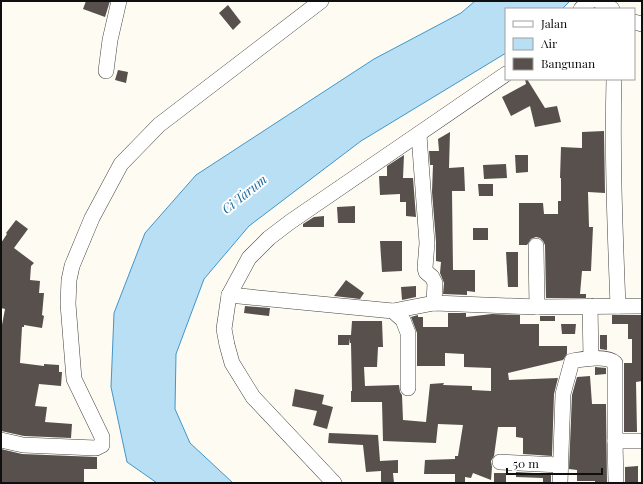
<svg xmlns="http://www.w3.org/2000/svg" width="643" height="484" viewBox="0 0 643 484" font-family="'Playfair Display',serif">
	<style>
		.water { fill: #b8dff4; stroke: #4196c9 }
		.building { fill: #57504c }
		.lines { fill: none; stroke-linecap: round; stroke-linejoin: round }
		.minor-casing { stroke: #424242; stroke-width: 16 }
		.minor { stroke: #fff; stroke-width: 15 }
		.labels { text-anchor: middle; stroke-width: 4; stroke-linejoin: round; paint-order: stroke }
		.water-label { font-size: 13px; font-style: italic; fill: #1c689d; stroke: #fff }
	</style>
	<rect width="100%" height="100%" fill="#fefcf2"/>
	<path class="water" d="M475,1H570L562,9H506V53L361,141L249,226L204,279L176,354L175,409L190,443L233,483H157L127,462L111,387L114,313L145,233L196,175L374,59L461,13Z"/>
	<g class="building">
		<path d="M86,1H110L105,17L83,9Z"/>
		<path d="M228,5L241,22L233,30L219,13Z"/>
		<path d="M118,70L128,72L126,83L115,80Z"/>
		<path d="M525,79H527L545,108L557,106L561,122L535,127L530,106L511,116L502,97L526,84Z"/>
		<path d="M604,131L605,193L588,192L589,227H593L591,271H582L580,294H586V298H546L545,245L543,241L540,238L536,237L531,239L527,245H519V203H543L544,214H558V201H561V178H560L561,147L582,148V132Z"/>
		<path d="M450,132L449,168L464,167L465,191H452L453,270H475V292L467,291V295L443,294L444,283L440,273L441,262L436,261V242L432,192L433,165H430L429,151H439L438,139Z"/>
		<path d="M404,155L403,178H413L416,217L406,216V202H400V194L380,195L379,176H387V166Z"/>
		<path d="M515,155H528V172L516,173Z"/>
		<path d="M506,164L507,178L484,179L483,165Z"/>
		<path d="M478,184H493V196H479Z"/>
		<path d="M355,206V223H338L337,207Z"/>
		<path d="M324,216V227H303V224L314,217Z"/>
		<path d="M16,220L28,229L14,248L34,263L31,266L30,280L40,281L39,293H44L42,315L44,316L42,328L24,325V327H22L20,363L44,366V364L59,365V372H62L61,386L39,384L35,406L47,407L45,422L72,424L71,438L24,436L1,431V330L5,309L1,308V243L7,234L6,233Z"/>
		<rect x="473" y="228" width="15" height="12"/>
		<path d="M380,241H402V271L382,272Z"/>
		<path d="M506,252H518V287H508Z"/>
		<path d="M346,280L364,293L360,299L334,296Z"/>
		<path d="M416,286V297L402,300L401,287Z"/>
		<path d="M245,306L270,308L269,316L244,313Z"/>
		<path d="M448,313H466V317L492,314L520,315V324H539V346H567V354L563,360L508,373L509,380L558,378L554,394L552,456L523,454V438L516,437V427H498L494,456L491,461L492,467L491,480L473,473L471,478L465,477V483H455V474H424L425,460L455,459V456H458L463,425L438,424L436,443L383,441L382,402H351V391H352L351,343H350V338L349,345H338V335H351L352,321H382L383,347H378L377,367H364L365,386L399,385L400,392L402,395L403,420L426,422L430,384L444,383L443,385L472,386V390L491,391V368L464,367V354L445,353V366H417V333L411,317L418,315V317H423V327H448Z"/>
		<path d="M612,315H642V381L636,382L637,432H624V363H632V339H628V324H612Z"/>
		<rect x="540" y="316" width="15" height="5"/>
		<path d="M561,324H576L575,334H562Z"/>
		<path d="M600,335H607V350L600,349Z"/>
		<path d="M595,367L606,368V374L595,375Z"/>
		<path d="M590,376L592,404H606L607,483H595V481H577V470L569,469L572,395L577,377Z"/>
		<path d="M295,389L324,395L322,404L333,407L327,429L313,425L317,411L292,406Z"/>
		<path d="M329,433L378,435L380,461L398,460V473H393L394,483H381V471L366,472L363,445L328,443Z"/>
		<path d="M1,449L22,454L97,457V469H84V483H1Z"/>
		<path d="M638,466V483H625V467Z"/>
		<path d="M516,472L551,474V483H543V478L516,477Z"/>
		<rect x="494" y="473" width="12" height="10"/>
	</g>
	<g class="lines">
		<g class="minor-casing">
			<g id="minor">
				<path d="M599,1L612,9"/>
				<path d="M581,9L590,1"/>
				<path d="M634,22L642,24"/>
				<path d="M106,71L110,40L119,1"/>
				<path d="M614,79C612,155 615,230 618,306"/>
				<path d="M419,135L427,243L425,268L426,272L432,277L435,283L434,303"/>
				<path d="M536,246L537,307"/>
				<path d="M229,295L393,311L434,303L537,307L642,306"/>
				<path d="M590,306L591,358"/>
				<path d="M393,311L403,320L408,333V388"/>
				<path d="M1,440L23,445L96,448L102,445V437L74,379L68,304L69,280L72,266L92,218L121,164L159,125L321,1"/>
				<path d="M500,462L560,465"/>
				<path d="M334,483L253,397L232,363L227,345L224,329L229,295L249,258L269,238L290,222L506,74"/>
				<path d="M560,483L563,394L572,361C583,359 607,355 615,363V441"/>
				<path d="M616,483L615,441H642"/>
			</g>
		</g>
		<use href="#minor" class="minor"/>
	</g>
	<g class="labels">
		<g class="water-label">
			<text transform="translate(244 194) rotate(-39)" y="5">Ci Tarum</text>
		</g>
	</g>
	<rect width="643" height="484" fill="none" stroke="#0f0f0f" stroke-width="4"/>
	<rect x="505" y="8" width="130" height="72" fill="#ffffff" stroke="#9f9f9f"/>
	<rect x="513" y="21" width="20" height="6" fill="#ffffff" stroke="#9f9f9f"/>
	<text x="541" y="28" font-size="12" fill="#0f0f0f">Jalan</text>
	<rect x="513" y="38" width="20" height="12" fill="#b8dff4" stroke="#9f9f9f"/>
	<text x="541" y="48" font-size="12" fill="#0f0f0f">Air</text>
	<rect x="513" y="58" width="20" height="12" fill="#57504c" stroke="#9f9f9f"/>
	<text x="541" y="68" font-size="12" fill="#0f0f0f">Bangunan</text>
	<path d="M507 468v6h95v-6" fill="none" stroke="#0f0f0f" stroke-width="2"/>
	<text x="513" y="468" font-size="12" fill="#0f0f0f" stroke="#ffffff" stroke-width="3" paint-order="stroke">50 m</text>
</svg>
